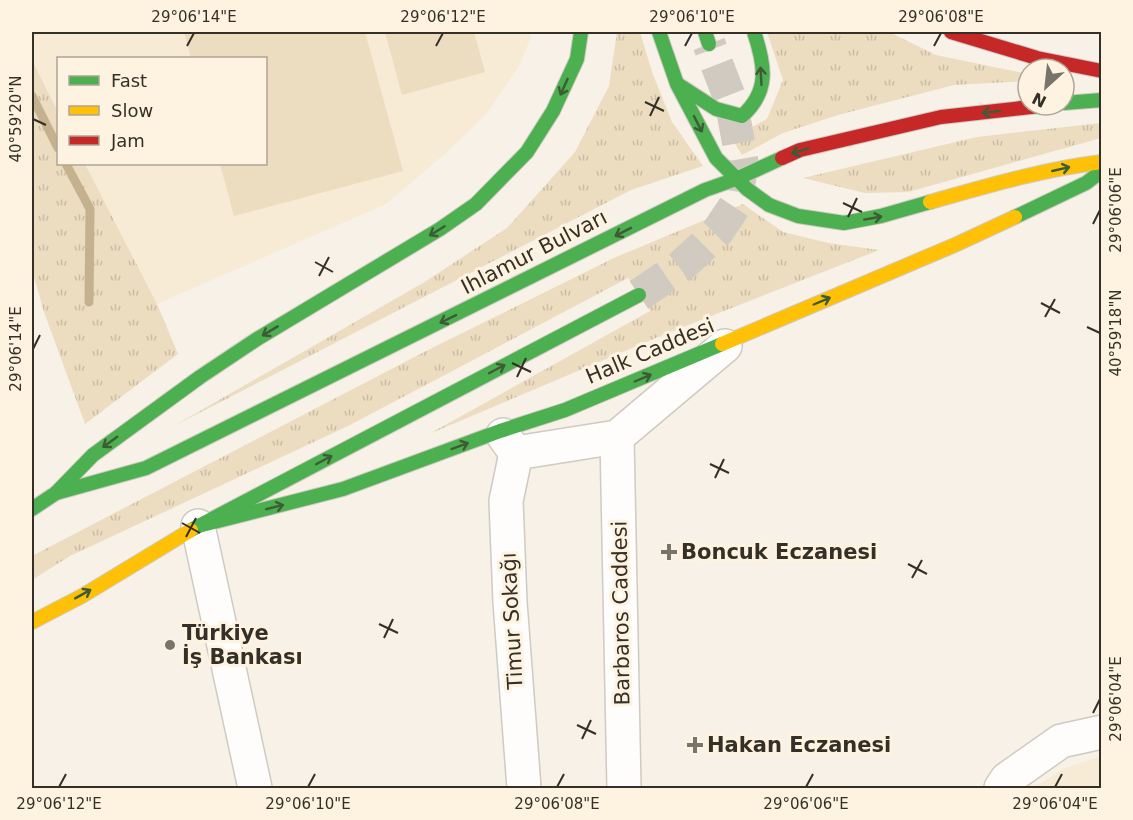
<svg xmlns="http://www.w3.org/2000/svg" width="1133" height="820" viewBox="0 0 1133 820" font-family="'DejaVu Sans',sans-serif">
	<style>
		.built { fill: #f7ebd5 }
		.grass { fill: url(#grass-tufts) }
		.garden { fill: #ecdcc0 }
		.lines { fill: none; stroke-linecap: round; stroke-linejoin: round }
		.stream { stroke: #c5b18d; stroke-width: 9 }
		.secondary-tunnel { stroke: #d0cac1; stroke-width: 33; stroke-dasharray: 33 16; stroke-linecap: butt }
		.street-casing { stroke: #cfcac2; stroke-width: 36 }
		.fast-casing { stroke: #cfcac2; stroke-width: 16 }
		.slow-casing { stroke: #cfcac2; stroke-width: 16 }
		.jam-casing { stroke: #cfcac2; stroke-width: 16 }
		.street { stroke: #fefdfb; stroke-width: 33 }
		.fast { stroke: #4caf50; stroke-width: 14 }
		.slow { stroke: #ffc107; stroke-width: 14 }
		.jam { stroke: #c62828; stroke-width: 14 }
		.oneway { stroke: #3d5c35 }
		.ticks { fill: none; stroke: #353027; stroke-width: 2 }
		.poi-dot { fill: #79746a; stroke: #fef3e0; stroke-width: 2 }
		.labels { text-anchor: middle; stroke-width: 6; stroke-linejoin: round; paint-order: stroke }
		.street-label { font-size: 21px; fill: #353027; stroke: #fef3e0 }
		.poi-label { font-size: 21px; font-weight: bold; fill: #353027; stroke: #fef3e0; text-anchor: start }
		.neatline { fill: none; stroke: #353027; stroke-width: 2 }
		.ticks-label { font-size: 15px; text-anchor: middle; fill: #353027 }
	</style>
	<defs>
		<pattern id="grass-tufts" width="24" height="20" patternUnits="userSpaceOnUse" patternTransform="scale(1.5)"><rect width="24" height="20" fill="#ecdcc0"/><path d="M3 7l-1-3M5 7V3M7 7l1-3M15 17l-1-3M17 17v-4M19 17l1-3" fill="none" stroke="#cbbda5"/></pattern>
	</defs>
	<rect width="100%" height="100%" fill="#f7f1e7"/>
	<g class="built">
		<path d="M32,32H530L531,38L518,68L486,114L447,152L386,204L157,304L85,164H266V58H58V112L32,60Z"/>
		<path d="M1101,756V788H1033L1063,769Z"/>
	</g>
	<g class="grass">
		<path d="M617,32H640L652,72L672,122L703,166L631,190L172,427L423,283L507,228L575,152L609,86Z"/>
		<path d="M767,32H889L936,55L1028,74V81L954,85L838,115L783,133L742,155L721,121L746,130L767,119L783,80Z"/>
		<path d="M32,60L58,112V164H85L157,304L178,354L85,424L44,312L32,270Z"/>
		<path d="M1101,123V138L908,192L865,193L803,178L977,137Z"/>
		<path d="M743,204L783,232L828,243L879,250L663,335L429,434L650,311L628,278L350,425L70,556L32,580V556L428,350L614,258Z"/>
	</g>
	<g class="garden">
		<path d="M184,32H365L403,171L234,216L220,164H266V58H191Z"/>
		<path d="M385,32H474L485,72L402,95Z"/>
	</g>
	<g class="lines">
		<g class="stream">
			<path d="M32,96L58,148"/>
			<path d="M66,164L90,209L89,302"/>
		</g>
		<path class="secondary-tunnel" d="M639,295L680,267L702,247L718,231L736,204L742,162L731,101L709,44"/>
		<g class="street-casing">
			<g id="street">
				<path d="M503,435L516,453L617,437L725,346"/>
				<path d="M617,437L624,788"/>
				<path d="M516,453L506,501L510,602L524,788"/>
				<path d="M198,526L255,788"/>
				<path d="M1001,788L1007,779L1061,741L1102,732"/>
			</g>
		</g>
		<g class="fast-casing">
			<g id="fast">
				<path d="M659,32L677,84L716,158L747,189L769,205L798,216L844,223L881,216L930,202"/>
				<path d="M705,32L709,44"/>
				<path d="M679,85L716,109L742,116C770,91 765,65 754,32"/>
				<path d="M1064,103L1102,100"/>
				<path d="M1015,217L1086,183L1102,171"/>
				<path d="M56,493L146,468L705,190L736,179L782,158"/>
				<path d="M32,509L56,493L93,455L200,377L257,339L440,229L476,204L527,152L553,111L577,59L581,32"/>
				<path d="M198,526L343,489L500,431L565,410L722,344"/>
				<path d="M191,530L639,295"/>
			</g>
		</g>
		<g class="slow-casing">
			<g id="slow">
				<path d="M930,202C987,186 1044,169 1102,162"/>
				<path d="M722,344L957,244L1015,217"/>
				<path d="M32,622L82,596L191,530"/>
			</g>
		</g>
		<g class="jam-casing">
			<g id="jam">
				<path d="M951,32L1037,58L1102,71"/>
				<path d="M782,158L800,150L941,117L1049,105"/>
			</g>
		</g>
		<use href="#street" class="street"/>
		<use href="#fast" class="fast"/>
		<use href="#slow" class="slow"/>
		<use href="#jam" class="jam"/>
	</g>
	<defs><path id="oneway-shaft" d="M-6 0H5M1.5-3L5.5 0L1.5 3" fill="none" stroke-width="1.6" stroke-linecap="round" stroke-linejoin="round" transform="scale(1.5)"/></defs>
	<g class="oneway">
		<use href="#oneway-shaft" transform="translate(761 76) rotate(-93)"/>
		<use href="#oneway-shaft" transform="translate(564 87) rotate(114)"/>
		<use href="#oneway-shaft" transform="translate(991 112) rotate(173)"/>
		<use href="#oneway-shaft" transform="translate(698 124) rotate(63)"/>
		<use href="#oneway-shaft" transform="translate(800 151) rotate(161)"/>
		<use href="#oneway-shaft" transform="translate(1061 169) rotate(-13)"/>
		<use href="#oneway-shaft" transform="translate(873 218) rotate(-10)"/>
		<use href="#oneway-shaft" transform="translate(437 231) rotate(148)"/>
		<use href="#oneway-shaft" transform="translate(623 232) rotate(153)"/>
		<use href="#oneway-shaft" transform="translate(822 301) rotate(-23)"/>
		<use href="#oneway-shaft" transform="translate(448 319) rotate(154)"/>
		<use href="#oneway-shaft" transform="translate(270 331) rotate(149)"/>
		<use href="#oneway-shaft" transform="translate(497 369) rotate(-28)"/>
		<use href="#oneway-shaft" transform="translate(643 378) rotate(-23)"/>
		<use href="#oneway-shaft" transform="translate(110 442) rotate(144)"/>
		<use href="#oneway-shaft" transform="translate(460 446) rotate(-20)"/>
		<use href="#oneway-shaft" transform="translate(324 460) rotate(-28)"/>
		<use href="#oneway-shaft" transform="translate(275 507) rotate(-14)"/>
		<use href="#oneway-shaft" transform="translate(83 594) rotate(-29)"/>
	</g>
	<path class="ticks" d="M187,46L194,33M436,46L443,33M685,46L692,33M934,46L941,33M645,102L664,111M650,116L659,97M33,119L46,125M843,203L862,212M848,217L857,198M1093,224L1100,210M315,262L333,272M319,276L329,257M1041,303L1060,313M1045,317L1055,299M1087,327L1100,333M33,349L40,335M512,363L531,372M517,377L526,358M710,464L729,473M715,478L724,459M182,523L200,533M186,537L196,518M908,564L927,574M912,578L922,560M379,624L398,633M384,638L393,619M1093,713L1100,699M577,725L596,734M582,739L591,720M59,787L66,774M308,787L315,774M557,787L564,774M806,787L813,774M1055,787L1062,774"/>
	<g class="poi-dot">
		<path d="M666 543h6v6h6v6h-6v6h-6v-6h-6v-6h6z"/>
		<circle cx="170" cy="645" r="6"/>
		<path d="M692 736h6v6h6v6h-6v6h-6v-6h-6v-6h6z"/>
	</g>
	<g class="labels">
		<g class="street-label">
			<text transform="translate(534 252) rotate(-27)" y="7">Ihlamur Bulvarı</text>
			<text transform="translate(650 351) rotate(-23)" y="7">Halk Caddesi</text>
			<text transform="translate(621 613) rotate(-91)" y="7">Barbaros Caddesi</text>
			<text transform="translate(512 621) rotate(-93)" y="7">Timur Sokağı</text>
		</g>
		<g class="poi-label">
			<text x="681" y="559">Boncuk Eczanesi</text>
			<text x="182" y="640">Türkiye<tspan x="182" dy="24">İş Bankası</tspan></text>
			<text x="707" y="752">Hakan Eczanesi</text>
		</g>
	</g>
	<rect width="1133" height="820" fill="none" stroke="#fef3e0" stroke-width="66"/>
	<rect x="57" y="57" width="210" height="108" fill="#fef3e0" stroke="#aea596" stroke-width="1.5"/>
	<rect x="69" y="76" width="30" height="9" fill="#4caf50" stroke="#aea596" stroke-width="1.5"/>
	<text x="111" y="87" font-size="18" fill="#353027">Fast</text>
	<rect x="69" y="106" width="30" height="9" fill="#ffc107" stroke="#aea596" stroke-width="1.5"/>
	<text x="111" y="117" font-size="18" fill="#353027">Slow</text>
	<rect x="69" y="136" width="30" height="9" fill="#c62828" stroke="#aea596" stroke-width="1.5"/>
	<text x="111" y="147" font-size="18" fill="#353027">Jam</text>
	<g transform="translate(1046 87) rotate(207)"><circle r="28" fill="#fef3e0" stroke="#aea596" stroke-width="1.5"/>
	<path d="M0-4.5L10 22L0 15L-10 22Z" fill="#79746a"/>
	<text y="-9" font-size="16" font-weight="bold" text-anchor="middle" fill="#353027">N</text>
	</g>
	<rect x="33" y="33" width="1067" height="754" class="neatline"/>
	<g class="ticks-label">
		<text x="194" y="22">29°06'14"E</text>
		<text x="443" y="22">29°06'12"E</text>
		<text x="692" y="22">29°06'10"E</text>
		<text x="941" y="22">29°06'08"E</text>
		<text transform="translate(16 119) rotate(-90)" y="5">40°59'20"N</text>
		<text transform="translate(1116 210) rotate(-90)" y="5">29°06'06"E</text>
		<text transform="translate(1116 333) rotate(-90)" y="5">40°59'18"N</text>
		<text transform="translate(16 349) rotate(-90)" y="5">29°06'14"E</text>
		<text transform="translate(1116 699) rotate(-90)" y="5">29°06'04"E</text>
		<text x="59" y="809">29°06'12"E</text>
		<text x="308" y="809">29°06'10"E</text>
		<text x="557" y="809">29°06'08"E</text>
		<text x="806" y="809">29°06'06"E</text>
		<text x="1055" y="809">29°06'04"E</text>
	</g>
</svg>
